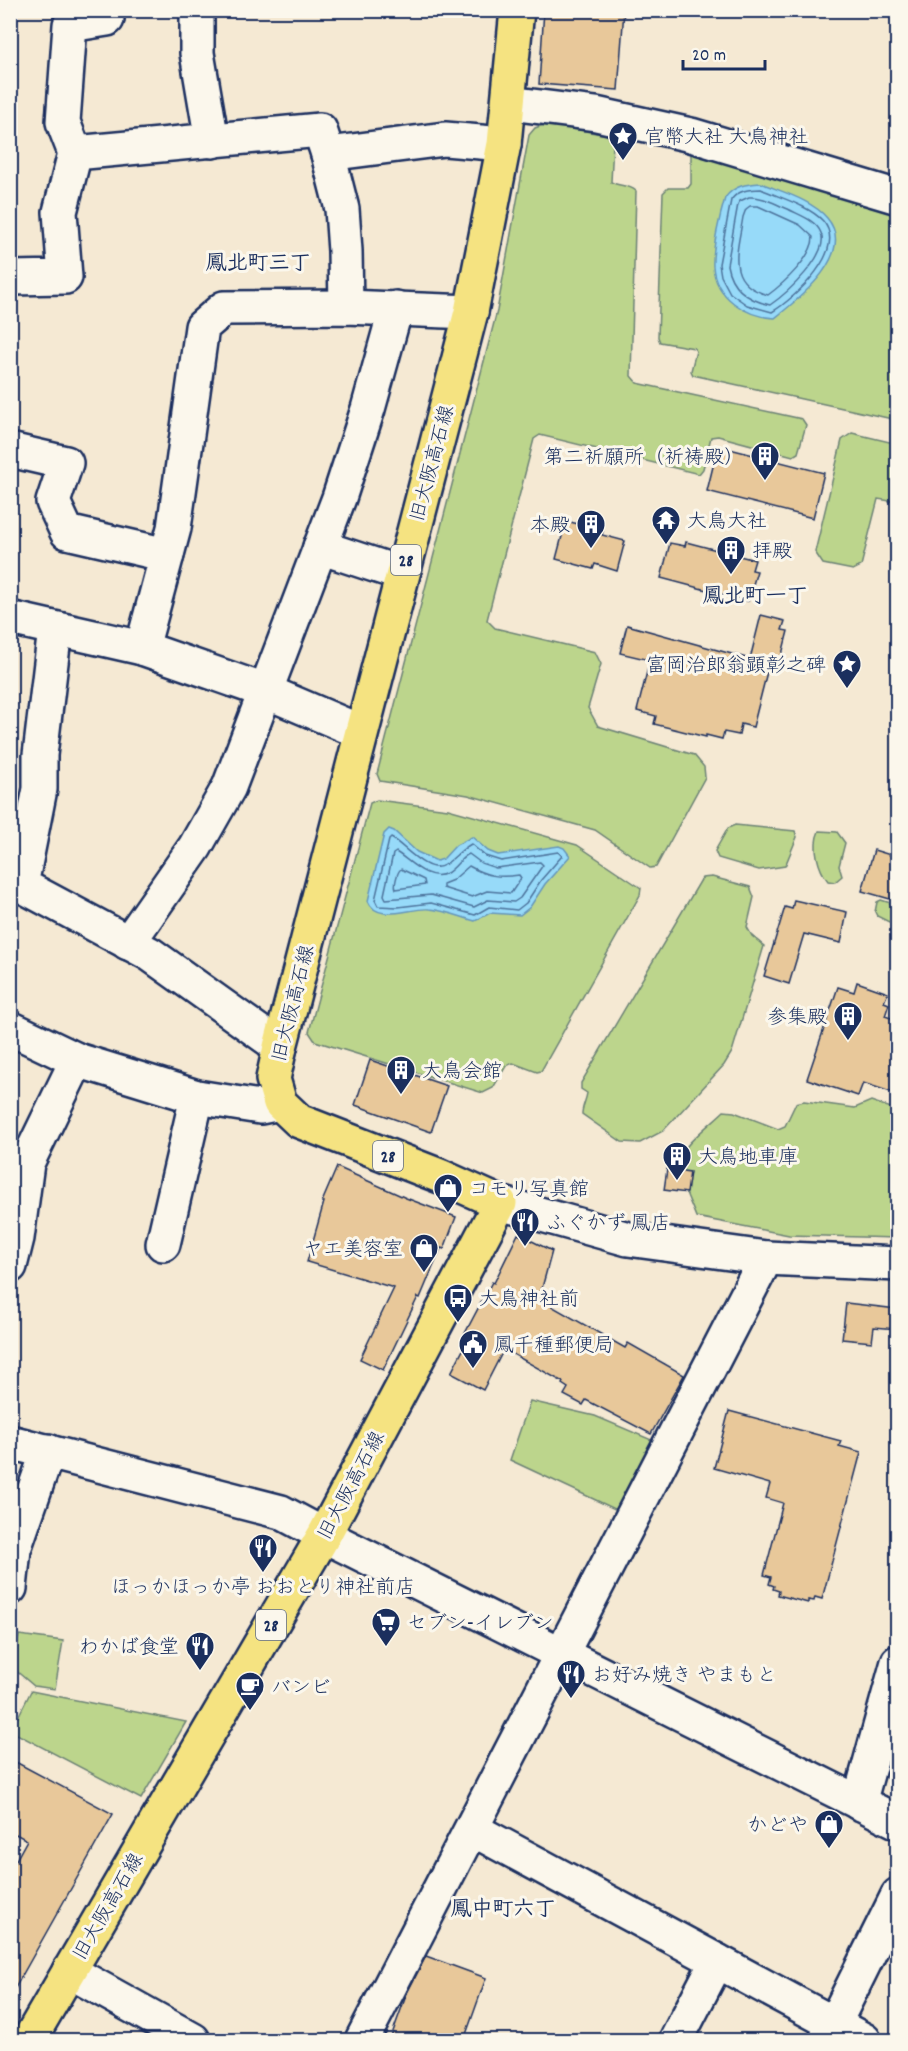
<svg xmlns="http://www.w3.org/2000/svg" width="908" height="2051" viewBox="0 0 908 2051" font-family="Dekko,'Klee One',sans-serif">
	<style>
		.green { fill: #bcd58c; stroke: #6c8275; stroke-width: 1.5 }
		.water { fill: #97daf9; stroke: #6596bb; stroke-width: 1.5 }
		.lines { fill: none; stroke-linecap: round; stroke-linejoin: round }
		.shore { stroke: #4d739c; stroke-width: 1.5 }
		.building { fill: #e8c89a; stroke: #1b2f5e; stroke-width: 1.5 }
		.minor-casing { stroke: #1b2f5e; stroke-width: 38 }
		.major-casing { stroke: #1b2f5e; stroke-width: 38 }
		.minor { stroke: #fbf7ec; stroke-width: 33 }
		.major { stroke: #f5e381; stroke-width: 33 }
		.labels { text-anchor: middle; stroke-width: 6; stroke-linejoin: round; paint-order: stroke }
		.shield { fill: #fbf7ec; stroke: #5e6b89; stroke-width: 1.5 }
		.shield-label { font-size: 18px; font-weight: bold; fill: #1b2f5e }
		.poi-label { font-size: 20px; fill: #1b2f5e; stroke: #fbf7ec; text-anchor: start }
		.street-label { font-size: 20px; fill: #1b2f5e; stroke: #fbf7ec }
		.neighbourhood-label { font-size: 21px; font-weight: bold; fill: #1b2f5e; stroke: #fbf7ec }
	</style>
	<rect width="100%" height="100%" fill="#f5e9d3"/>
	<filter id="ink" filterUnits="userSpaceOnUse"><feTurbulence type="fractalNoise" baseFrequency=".0167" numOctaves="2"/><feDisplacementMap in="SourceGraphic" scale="12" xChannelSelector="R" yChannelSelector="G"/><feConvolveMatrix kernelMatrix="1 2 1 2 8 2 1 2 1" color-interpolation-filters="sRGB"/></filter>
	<g filter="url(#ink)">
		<g class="green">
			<path d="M546,124L607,135L613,143L611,182C620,187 628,184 636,191L631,376L637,383L802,419L806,425L798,453L793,456L718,436L711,437L703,469L699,474L540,435L534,439L487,620L495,628L595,652L601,664L588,708L598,726L694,755L704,767L705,777L656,867L650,868L595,830L468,795L380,781L377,774L497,311L529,135L535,128Z"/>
			<path d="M691,150L897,209V420L693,375L691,371L696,351L694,348L660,342L658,337L663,193L668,188H688L691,184Z"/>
			<path d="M852,433L898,444L897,502L878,499L861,566L853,570L823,564L815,552L842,440Z"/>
			<path d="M377,800L448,809L577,845L641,888L640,895L541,1071L537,1072L513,1063L506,1066L493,1088L483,1093L315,1041L309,1032L370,803Z"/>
			<path d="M735,825L795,831L797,837L785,866L759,870L718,858L715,851L728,828Z"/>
			<path d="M819,831L837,832L845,843L839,866L842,876L835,882L828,881C818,869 812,846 819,831Z"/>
			<path d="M712,877L750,887L754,897L747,927L752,936L764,946L732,1052L724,1065L663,1131L640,1143L622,1142L582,1114C582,1106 586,1101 587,1093L581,1089V1083L702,878Z"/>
			<path d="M881,900L897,905V926L877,916L875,912L877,902Z"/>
			<path d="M804,1101L855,1108L871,1101L897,1110V1238L789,1235L696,1217C690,1201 679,1181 678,1163C678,1148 713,1122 724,1111L734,1112L778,1129L785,1126L796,1103Z"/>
			<path d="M530,1401L595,1416L654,1441L617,1510L510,1460Z"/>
			<path d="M19,1635L63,1641L55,1689L34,1686L14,1669Z"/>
			<path d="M31,1691L186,1722L141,1799L11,1731Z"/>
		</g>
		<g class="water">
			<path d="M761,183C782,192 812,200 827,218C857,253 800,298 775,318C746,317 715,297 713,266C712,249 720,215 725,198C734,185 747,184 761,183Z"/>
			<path d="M389,829L394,831L417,852L437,861L443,859L456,845L472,837L488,851L498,855L559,846L564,848L570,856L545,884L530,907L520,915L490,913L475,921C460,917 444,910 429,909C411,907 377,924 368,901L384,834Z"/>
		</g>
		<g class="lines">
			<g class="shore">
				<path d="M761,189C780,198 808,205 823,221C848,250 795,298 772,312L747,305L730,293L721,276L719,264L731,200C738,190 750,189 761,189Z"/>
				<path d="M749,197C763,196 775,204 788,209C799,215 816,220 821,233C830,255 786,294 770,305C748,300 731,288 727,265L738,204L740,201Z"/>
				<path d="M750,206H758L800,225L813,237C813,257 783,284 768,295C724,283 738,250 743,217L746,209Z"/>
				<path d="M391,838C403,844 428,876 444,865C454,859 460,850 471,844L485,856L501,861L558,852L562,856L541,880L526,903L517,910L489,907L475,915L431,903L398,907L378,906L375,900L389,840Z"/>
				<path d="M396,852C409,860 429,883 447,873C456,868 460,858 469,854L481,863L496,868L540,862L543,865L520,898L514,902L488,900L474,907L431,895L386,899L384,895L393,854Z"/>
				<path d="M469,866C486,876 499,878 519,875L521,878L511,893L487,891L472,897L443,888V884L453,880Z"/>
				<path d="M401,869L424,880L425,885L396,889C394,885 397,872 401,869Z"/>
			</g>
		</g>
		<g class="building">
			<path d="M544,10H624L618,90L539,84Z"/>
			<path d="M718,446L824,473L813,518L707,491Z"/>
			<path d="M566,521L603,530L602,535L625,541L617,571L595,564L593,569L556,559Z"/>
			<path d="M686,542L755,560L752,570L757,571L748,601L661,578L670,543L685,546Z"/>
			<path d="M761,615L785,621L782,630L788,631L778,670L768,668L753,727L741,724L739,735L724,732L722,739L706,735V737L654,724L656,716L637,711L650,660L620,653L627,625L750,659Z"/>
			<path d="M874,850L897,857V901L862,891Z"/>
			<path d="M794,900L847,912L841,943L804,934L789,984L764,976L785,907L792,909Z"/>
			<path d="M857,982L888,993L884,1002L889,1004L885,1016L897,1020V1094L863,1083L858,1096L807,1079L838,987L854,992Z"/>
			<path d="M370,1060L447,1086L431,1132L355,1105Z"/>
			<path d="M337,1167L406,1198L456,1217L444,1249L441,1248L420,1298L418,1297L383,1370L360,1359L394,1288L307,1262L324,1202H322Z"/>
			<path d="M667,1169L690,1172L687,1193L664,1190Z"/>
			<path d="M518,1234L552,1251L539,1299L625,1348L628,1343L684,1375L651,1434L586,1400L583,1405L564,1395L568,1388L562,1384L563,1382L504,1349L483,1390L451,1373L467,1342L462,1339L492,1282L494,1283Z"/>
			<path d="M846,1303L897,1309V1329L874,1327L872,1342L842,1339Z"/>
			<path d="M729,1411L841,1441L839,1446L861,1452L822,1599L815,1597L814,1601L808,1600V1603L778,1595L779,1591L773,1589L774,1586L769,1584L771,1577L764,1575L783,1503L766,1498L770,1484L714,1468Z"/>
			<path d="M10,1759L113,1814L10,1997V1871L27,1840L10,1831Z"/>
			<path d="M426,1956L486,1978L464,2040H390L407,1993Z"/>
		</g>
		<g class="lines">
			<g class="minor-casing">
				<g id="minor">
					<path d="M197,10V53L212,141"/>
					<path d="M509,103L596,114L691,135L898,197"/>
					<path d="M75,153L63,122L70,25L107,19"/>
					<path d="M328,154L342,209L345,251L346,307"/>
					<path d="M10,278L65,277L60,212L75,153L320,130L328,154L445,139L504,144"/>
					<path d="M10,450L66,463L53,502L67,532L167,555"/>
					<path d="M320,547L402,574"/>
					<path d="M10,618L142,648L265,691L361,732"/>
					<path d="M55,629L40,755V789L21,885L150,954L280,1047"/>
					<path d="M142,648L174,528L202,327L224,308L346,307L471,312"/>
					<path d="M128,943L195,847L229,787L339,498L368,409L396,308"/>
					<path d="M10,1028L77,1060L197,1097L260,1107L280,1103"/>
					<path d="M500,1203L628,1239L766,1258L898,1264"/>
					<path d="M163,1244L197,1097"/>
					<path d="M10,1266L17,1238L27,1163L77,1060"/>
					<path d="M10,1442L281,1512L337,1542L898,1822"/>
					<path d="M10,1588L14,1549L48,1451"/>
					<path d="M859,1803L898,1662"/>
					<path d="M472,1829L864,2040"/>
					<path d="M69,1971L193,2040"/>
					<path d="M362,2040L766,1258"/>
					<path d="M676,2040L717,1961"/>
					<path d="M826,2040L898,1895"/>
				</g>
			</g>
			<g class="major-casing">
				<path id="major" d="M29,2040L324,1535L500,1203L440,1176L299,1121L280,1103L273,1079L280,1047L471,312L504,144L517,10"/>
			</g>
			<use href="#minor" class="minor"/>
			<use href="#major" class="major"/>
		</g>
	</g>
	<defs>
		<g id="sight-pin" transform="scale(1.5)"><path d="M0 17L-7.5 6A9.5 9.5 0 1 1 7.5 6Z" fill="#1b2f5e" stroke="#fbf7ec"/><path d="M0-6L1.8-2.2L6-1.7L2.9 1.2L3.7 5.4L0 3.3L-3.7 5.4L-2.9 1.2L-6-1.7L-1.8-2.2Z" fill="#fff"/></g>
		<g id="building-pin" transform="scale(1.5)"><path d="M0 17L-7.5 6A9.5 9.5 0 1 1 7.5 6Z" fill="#1b2f5e" stroke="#fbf7ec"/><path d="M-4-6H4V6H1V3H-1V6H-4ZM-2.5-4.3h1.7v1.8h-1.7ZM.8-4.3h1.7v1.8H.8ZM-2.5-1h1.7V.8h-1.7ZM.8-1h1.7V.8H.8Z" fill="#fff"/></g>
		<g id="temple-pin" transform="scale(1.5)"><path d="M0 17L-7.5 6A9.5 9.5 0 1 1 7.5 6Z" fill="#1b2f5e" stroke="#fbf7ec"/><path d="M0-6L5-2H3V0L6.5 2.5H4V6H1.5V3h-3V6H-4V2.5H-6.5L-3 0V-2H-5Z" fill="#fff"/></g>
		<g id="shop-pin" transform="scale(1.5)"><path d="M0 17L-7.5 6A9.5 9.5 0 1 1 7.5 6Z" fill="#1b2f5e" stroke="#fbf7ec"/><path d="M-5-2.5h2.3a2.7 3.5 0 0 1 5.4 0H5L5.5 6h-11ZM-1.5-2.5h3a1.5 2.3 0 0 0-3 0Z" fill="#fff"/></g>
		<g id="restaurant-pin" transform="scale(1.5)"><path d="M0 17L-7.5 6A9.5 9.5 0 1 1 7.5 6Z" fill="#1b2f5e" stroke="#fbf7ec"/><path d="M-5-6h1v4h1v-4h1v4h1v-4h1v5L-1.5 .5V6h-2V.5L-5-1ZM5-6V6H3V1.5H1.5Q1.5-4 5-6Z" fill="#fff"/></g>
		<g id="bus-pin" transform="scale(1.5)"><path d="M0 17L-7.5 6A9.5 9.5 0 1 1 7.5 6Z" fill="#1b2f5e" stroke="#fbf7ec"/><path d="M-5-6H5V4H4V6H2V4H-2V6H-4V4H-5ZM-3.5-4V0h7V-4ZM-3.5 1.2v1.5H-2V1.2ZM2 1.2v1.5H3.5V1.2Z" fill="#fff"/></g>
		<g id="civic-pin" transform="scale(1.5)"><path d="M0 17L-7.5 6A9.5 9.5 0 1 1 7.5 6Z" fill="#1b2f5e" stroke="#fbf7ec"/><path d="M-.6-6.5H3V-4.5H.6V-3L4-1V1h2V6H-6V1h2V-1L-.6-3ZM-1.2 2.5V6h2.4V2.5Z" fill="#fff"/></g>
		<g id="supermarket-pin" transform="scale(1.5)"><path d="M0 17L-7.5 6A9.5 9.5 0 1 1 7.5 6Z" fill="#1b2f5e" stroke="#fbf7ec"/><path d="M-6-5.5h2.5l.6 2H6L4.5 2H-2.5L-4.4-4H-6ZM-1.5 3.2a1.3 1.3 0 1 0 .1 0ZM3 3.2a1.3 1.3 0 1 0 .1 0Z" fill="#fff"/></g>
		<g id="cafe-pin" transform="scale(1.5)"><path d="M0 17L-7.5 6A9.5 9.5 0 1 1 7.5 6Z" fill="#1b2f5e" stroke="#fbf7ec"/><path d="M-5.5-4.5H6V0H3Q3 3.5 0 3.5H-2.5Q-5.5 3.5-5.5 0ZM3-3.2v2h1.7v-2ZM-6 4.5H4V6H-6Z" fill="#fff"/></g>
	</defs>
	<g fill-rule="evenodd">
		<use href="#sight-pin" x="623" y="136"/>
		<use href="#building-pin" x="765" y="456"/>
		<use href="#temple-pin" x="666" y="520"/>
		<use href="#building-pin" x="591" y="524"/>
		<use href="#building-pin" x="731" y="550"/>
		<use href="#sight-pin" x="847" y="664"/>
		<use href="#building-pin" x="848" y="1016"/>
		<use href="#building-pin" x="401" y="1070"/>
		<use href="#building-pin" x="677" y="1156"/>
		<use href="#shop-pin" x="448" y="1188"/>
		<use href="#restaurant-pin" x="525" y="1222"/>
		<use href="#shop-pin" x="424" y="1248"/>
		<use href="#bus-pin" x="458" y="1298"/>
		<use href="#civic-pin" x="473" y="1344"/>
		<use href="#restaurant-pin" x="263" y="1548"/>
		<use href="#supermarket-pin" x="386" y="1622"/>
		<use href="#restaurant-pin" x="200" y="1646"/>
		<use href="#restaurant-pin" x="571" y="1674"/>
		<use href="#cafe-pin" x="250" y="1686"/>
		<use href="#shop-pin" x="829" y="1824"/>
	</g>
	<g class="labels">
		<g class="shield">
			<rect x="391" y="545" width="30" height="30" rx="4.5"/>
			<rect x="373" y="1141" width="30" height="30" rx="4.5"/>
			<rect x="256" y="1610" width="30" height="30" rx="4.5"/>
		</g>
		<g class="shield-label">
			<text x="406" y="566">28</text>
			<text x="388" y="1162">28</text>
			<text x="271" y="1631">28</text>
		</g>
		<g class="poi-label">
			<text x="644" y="143">官幣大社 大鳥神社</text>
			<text x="744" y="463" text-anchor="end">第二祈願所（祈祷殿）</text>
			<text x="687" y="527">大鳥大社</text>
			<text x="570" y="531" text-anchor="end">本殿</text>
			<text x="752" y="557">拝殿</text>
			<text x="826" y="671" text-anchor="end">富岡治郎翁顕彰之碑</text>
			<text x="827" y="1023" text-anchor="end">参集殿</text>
			<text x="422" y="1077">大鳥会館</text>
			<text x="698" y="1163">大鳥地車庫</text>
			<text x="469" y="1195">コモリ写真館</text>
			<text x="546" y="1229">ふぐかず 鳳店</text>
			<text x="403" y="1255" text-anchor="end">ヤエ美容室</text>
			<text x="479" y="1305">大鳥神社前</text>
			<text x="494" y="1351">鳳千種郵便局</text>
			<text x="263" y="1593" text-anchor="middle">ほっかほっか亭 おおとり神社前店</text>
			<text x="407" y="1629">セブン-イレブン</text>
			<text x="179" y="1653" text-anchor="end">わかば食堂</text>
			<text x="592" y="1681">お好み焼き やまもと</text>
			<text x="271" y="1693">バンビ</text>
			<text x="808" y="1831" text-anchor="end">かどや</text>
		</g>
		<g class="street-label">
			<text transform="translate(431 463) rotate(-75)" y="7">旧大阪高石線</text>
			<text transform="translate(292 1003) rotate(-76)" y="7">旧大阪高石線</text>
			<text transform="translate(350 1485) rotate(-62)" y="7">旧大阪高石線</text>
			<text transform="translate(107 1906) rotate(-60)" y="7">旧大阪高石線</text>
		</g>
		<g class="neighbourhood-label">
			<text x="258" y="269">鳳北町三丁</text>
			<text x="755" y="602">鳳北町一丁</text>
			<text x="503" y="1915">鳳中町六丁</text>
		</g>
	</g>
	<rect width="908" height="2051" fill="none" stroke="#fbf7ec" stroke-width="36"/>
	<rect x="18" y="18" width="872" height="2015" fill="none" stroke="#1b2f5e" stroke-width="2" filter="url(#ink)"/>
	<path d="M683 60v9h82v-9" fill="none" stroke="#1b2f5e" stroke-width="3"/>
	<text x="692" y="60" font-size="18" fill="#1b2f5e" stroke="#fbf7ec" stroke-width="4.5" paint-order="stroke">20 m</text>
</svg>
